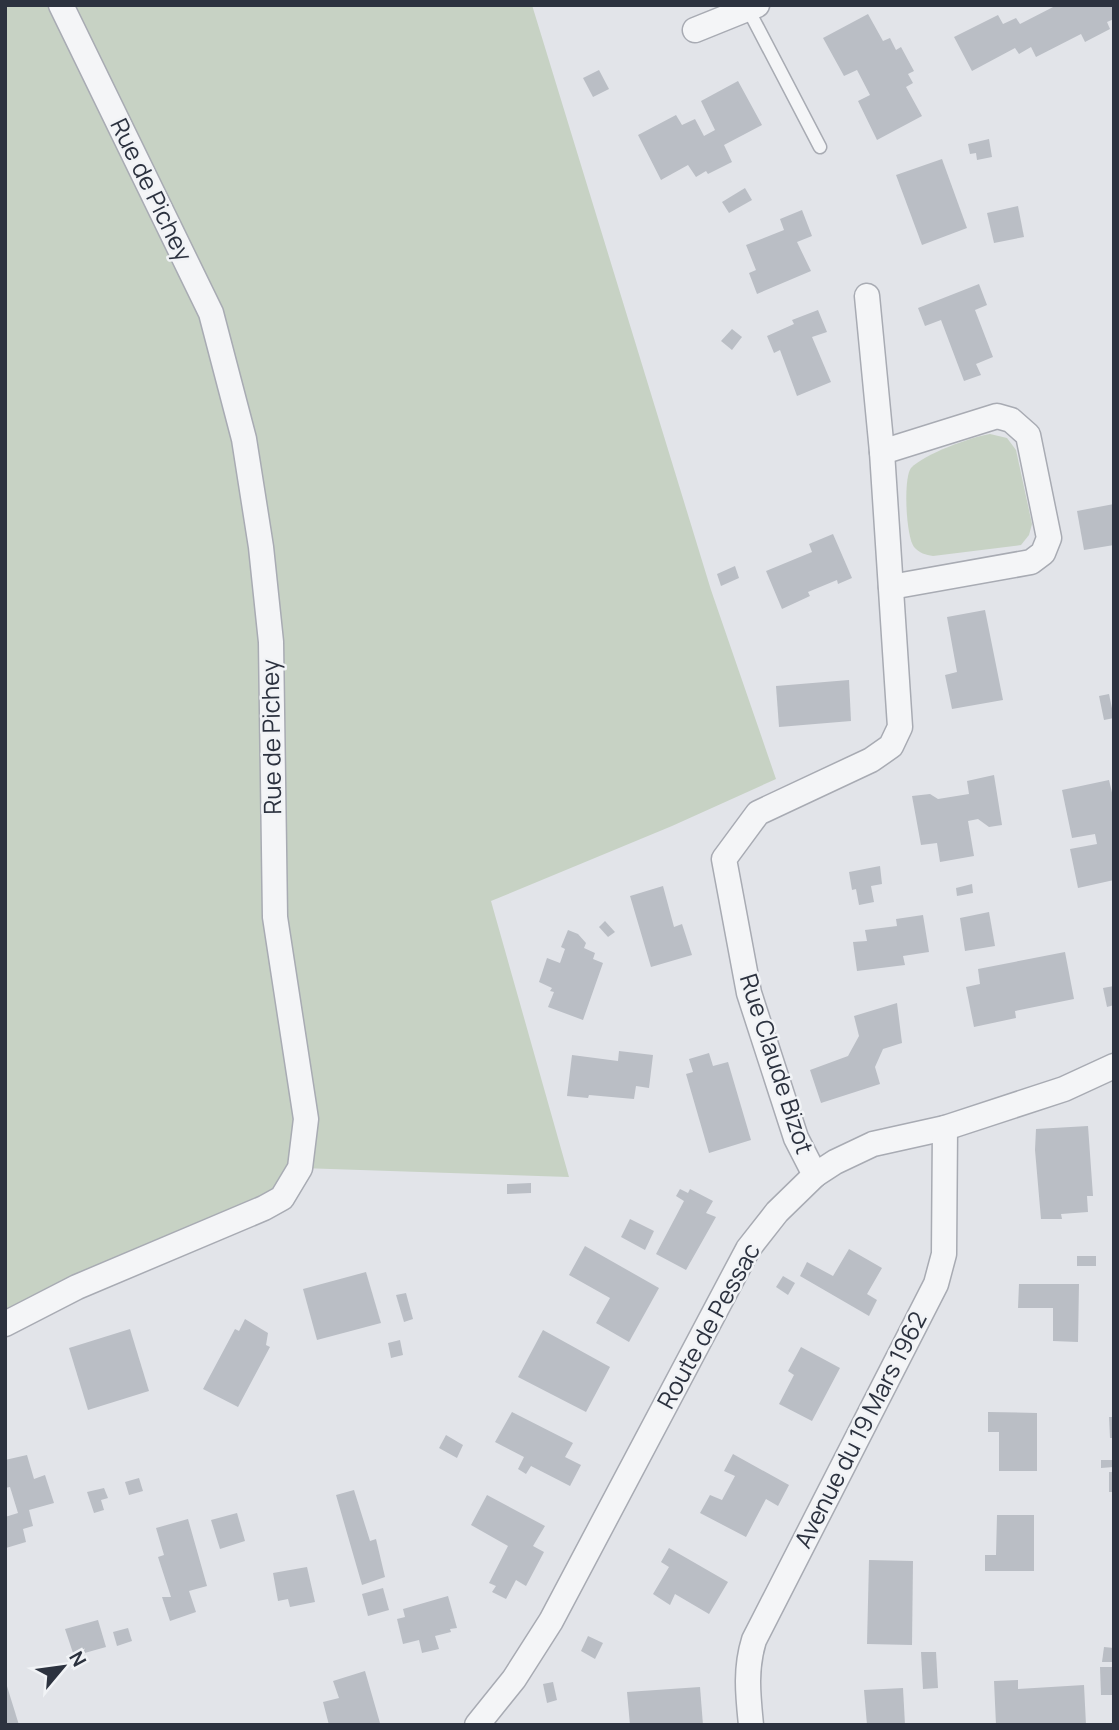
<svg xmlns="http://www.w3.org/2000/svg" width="1119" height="1730" viewBox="0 0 1119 1730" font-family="Manrope,sans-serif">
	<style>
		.green { fill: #c7d2c4 }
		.building { fill: #babec5 }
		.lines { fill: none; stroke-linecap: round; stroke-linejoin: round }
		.service-casing { stroke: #a8abb3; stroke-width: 15 }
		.minor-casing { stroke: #a8abb3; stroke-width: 27 }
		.service { stroke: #f4f5f7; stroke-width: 12 }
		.minor { stroke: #f4f5f7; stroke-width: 24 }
		.labels { text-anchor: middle; stroke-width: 5; stroke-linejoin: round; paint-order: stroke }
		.street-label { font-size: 24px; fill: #2c323f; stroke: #f1f3f6 }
	</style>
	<rect width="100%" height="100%" fill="#e2e4e9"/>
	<g class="green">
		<path d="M5,5H532L711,590L776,779L672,826L491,901L569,1177L301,1168L282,1198L5,1324Z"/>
		<path d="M990,434L1007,438L1016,450L1032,524L1029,535L1021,545L933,556C926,555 919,553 914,547C906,537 903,478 911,468C924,454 971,437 990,434Z"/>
	</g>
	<g class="building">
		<path d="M1057,5H1114V19L1107,22L1110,29L1085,42L1081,34L1036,57L1031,47L1019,54L1015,48L972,71L954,37L998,15L1003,24L1016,18L1020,24Z"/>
		<path d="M868,14L883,41L890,38L896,50L901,47L914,71L908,74L913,83L906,87L922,116L877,140L858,101L870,95L857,70L844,76L823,38Z"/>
		<path d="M599,70L609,89L593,97L583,78Z"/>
		<path d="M738,81L762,125L724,145L732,162L708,174L706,171L696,177L688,165L661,180L638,135L676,115L682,125L695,119L704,136L715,130L701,101Z"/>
		<path d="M989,139L992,157L977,160L976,153L970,154L968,144Z"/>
		<path d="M942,159L967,228L922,245L896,175Z"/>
		<path d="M745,188L752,200L729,213L722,202Z"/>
		<path d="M1018,206L1024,237L994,243L987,213Z"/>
		<path d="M802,210L812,236L797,242L811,271L757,294L749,273L756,270L746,245L784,230L780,219Z"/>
		<path d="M979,284L987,305L975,310L993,357L976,364L981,375L964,381L941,320L925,326L918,308Z"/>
		<path d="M818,310L827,332L812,337L831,382L797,396L780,350L774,353L767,336L794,324L792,320Z"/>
		<path d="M732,329L742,337L732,350L721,341Z"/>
		<path d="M1114,504V545L1084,550L1077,511Z"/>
		<path d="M833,534L852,578L838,584L837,580L808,592L810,596L782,609L766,571L812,552L809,544Z"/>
		<path d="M735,566L739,578L721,586L717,574Z"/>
		<path d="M985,610L1003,700L952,709L945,675L957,672L947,617Z"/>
		<path d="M849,680L851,721L779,727L776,686Z"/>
		<path d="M1109,694L1114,718L1104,720L1099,696Z"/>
		<path d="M994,775L1002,825L989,827L978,819L968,821L974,856L940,862L937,843L921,845L912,796L930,794L938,799L969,794L967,781Z"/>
		<path d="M1109,780L1114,801V880L1078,888L1070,849L1097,844L1095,834L1072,838L1062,790Z"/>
		<path d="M880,866L882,884L871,886L874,902L859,905L856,889L852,890L849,872Z"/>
		<path d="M972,884L973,893L957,896L956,888Z"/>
		<path d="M663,886L674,927L682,924L692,955L651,967L630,896Z"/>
		<path d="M989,912L995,946L965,951L960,918Z"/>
		<path d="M923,915L929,952L903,956L905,965L857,971L853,942L867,941L865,930L897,926L896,919Z"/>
		<path d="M605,921L615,932L608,937L599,927Z"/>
		<path d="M568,930L578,934L586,943L584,948L595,953L593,959L603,963L583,1020L548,1007L554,992L550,991L552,988L539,982L547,958L560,963L565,949L561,947Z"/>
		<path d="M1065,952L1074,999L1015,1011L1016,1018L974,1027L966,987L980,984L978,969Z"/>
		<path d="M1114,986V1005L1107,1007L1103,988Z"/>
		<path d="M897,1003L902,1043L883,1049L875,1067L880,1084L821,1103L810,1070L848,1056L859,1036L854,1016Z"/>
		<path d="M619,1051L653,1055L649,1088L636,1086L634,1099L589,1095L588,1098L567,1096L572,1055L618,1061Z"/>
		<path d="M709,1053L713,1066L728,1062L751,1140L709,1153L686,1074L693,1072L689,1059Z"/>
		<path d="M1088,1126L1093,1196H1087L1088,1212L1061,1214L1062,1219H1041L1035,1150L1036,1129Z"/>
		<path d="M531,1183V1193L507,1194V1184Z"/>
		<path d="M680,1189L688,1193L690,1189L713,1201L706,1213L716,1217L686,1270L656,1254L684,1201L676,1196Z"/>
		<path d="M630,1219L654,1231L645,1250L621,1237Z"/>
		<path d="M585,1246L659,1288L629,1342L596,1323L610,1298L569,1275Z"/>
		<path d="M849,1249L882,1268L867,1294L877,1300L869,1316L800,1276L807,1262L833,1276Z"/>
		<rect x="1077" y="1256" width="19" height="10"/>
		<path d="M366,1272L381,1323L317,1340L303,1289Z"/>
		<path d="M783,1276L795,1283L788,1295L776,1287Z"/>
		<path d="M1019,1284H1079L1078,1342L1053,1341V1308H1018Z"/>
		<path d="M406,1293L413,1319L404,1322L396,1295Z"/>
		<path d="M245,1319L268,1333L266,1345L270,1347L238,1407L203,1389L235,1329L239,1331Z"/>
		<path d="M130,1329L149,1391L88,1410L69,1348Z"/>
		<path d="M543,1330L610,1367L586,1412L518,1377Z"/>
		<path d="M400,1340L403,1355L391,1358L388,1343Z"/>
		<path d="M801,1347L840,1368L812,1421L779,1404L794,1375L788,1371Z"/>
		<path d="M512,1412L573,1443L565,1457L581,1465L570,1486L531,1466L526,1474L518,1469L524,1457L495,1442Z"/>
		<path d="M988,1412L1037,1413V1471H999V1432H988Z"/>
		<path d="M1109,1417H1114V1438H1110Z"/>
		<path d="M446,1435L463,1445L457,1458L439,1448Z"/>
		<path d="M733,1454L789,1485L778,1506L766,1499L746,1537L700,1513L710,1495L722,1500L735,1476L724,1471Z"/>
		<path d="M27,1455L34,1479L45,1475L54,1503L29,1510L33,1526L23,1529L26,1542L6,1548L5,1517L18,1513L10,1487L5,1488V1460Z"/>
		<path d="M1101,1460H1114V1467L1101,1468Z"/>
		<rect x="1109" y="1472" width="5" height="20"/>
		<path d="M139,1478L143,1491L129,1495L125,1482Z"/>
		<path d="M104,1488L108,1498L101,1500L104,1510L94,1513L87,1492Z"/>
		<path d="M354,1490L370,1541L376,1539L385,1577L362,1585L336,1495Z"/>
		<path d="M487,1495L545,1526L533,1546L544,1552L526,1586L516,1580L506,1599L492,1592L496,1586L489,1583L508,1546L471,1525Z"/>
		<path d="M237,1513L245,1541L220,1549L211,1520Z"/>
		<path d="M997,1515H1034V1571H985V1555H996Z"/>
		<path d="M188,1519L207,1586L189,1591L196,1612L170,1621L162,1597H171L158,1557L164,1555L156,1528Z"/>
		<path d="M669,1548L728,1582L709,1614L675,1594L670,1605L653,1594L669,1567L661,1562Z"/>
		<path d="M869,1560L913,1561L912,1645L867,1644Z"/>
		<path d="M307,1567L315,1602L290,1607L288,1599L278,1601L273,1573Z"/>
		<path d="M383,1588L389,1610L368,1616L362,1594Z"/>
		<path d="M448,1596L457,1628L450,1629L451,1632L435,1636L439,1649L422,1653L419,1640L403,1644L397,1619L405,1617L403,1609Z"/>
		<path d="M98,1620L106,1647L74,1656L65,1629Z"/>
		<path d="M128,1628L132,1641L117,1646L113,1632Z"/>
		<path d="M588,1636L603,1643L595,1659L581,1651Z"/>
		<path d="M1104,1647L1114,1648V1662H1102Z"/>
		<path d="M921,1652H936L938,1688L923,1689Z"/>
		<path d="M1100,1667H1114V1695H1101Z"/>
		<path d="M365,1671L380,1723L329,1725L323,1702L339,1698L333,1681Z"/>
		<path d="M1018,1680V1689L1084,1685L1086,1725H996L994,1681Z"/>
		<path d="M553,1682L557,1700L547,1703L543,1684Z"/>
		<path d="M5,1683H6L19,1725H5Z"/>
		<path d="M700,1687L703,1725H630L627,1692Z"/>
		<path d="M903,1688L905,1725H867L864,1690Z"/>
	</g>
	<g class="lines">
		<g class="service-casing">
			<path id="service" d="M748,9L820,147"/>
		</g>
		<g class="minor-casing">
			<g id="minor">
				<path d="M695,30L757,5"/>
				<path d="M882,452L997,416L1011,420L1028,435L1049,538L1043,553L1031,562L891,587"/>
				<path d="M815,1175L796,1138L749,993L724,859L758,813L871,760L891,746L900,727L882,452L867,296"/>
				<path d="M5,1324L77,1287L264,1208L282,1198L300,1168L306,1119L275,917L271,642L261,547L244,439L211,313L61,5"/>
				<path d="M477,1725L514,1679L551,1621L748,1249L777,1212L815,1175L835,1162L873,1144L945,1128L1064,1089L1114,1066"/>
				<path d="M751,1725C748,1695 745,1669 754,1640L936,1284L944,1254L945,1128"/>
			</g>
		</g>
		<use href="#service" class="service"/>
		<use href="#minor" class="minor"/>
	</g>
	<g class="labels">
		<g class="street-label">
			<text transform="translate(151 190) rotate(64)" y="8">Rue de Pichey</text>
			<text transform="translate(272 737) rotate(-91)" y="8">Rue de Pichey</text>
			<text transform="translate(776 1064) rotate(72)" y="8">Rue Claude Bizot</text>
			<text transform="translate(709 1326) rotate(-61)" y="8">Route de Pessac</text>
			<text transform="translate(861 1430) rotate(-63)" y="8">Avenue du 19 Mars 1962</text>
		</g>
	</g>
	<rect width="1119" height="1730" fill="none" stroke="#2c323f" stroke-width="14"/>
	<g transform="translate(63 1667) rotate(61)" stroke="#f1f3f6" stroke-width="5" paint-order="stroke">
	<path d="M0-5L12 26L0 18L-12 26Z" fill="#2c323f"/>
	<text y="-10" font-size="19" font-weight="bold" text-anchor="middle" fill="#2c323f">N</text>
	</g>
</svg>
